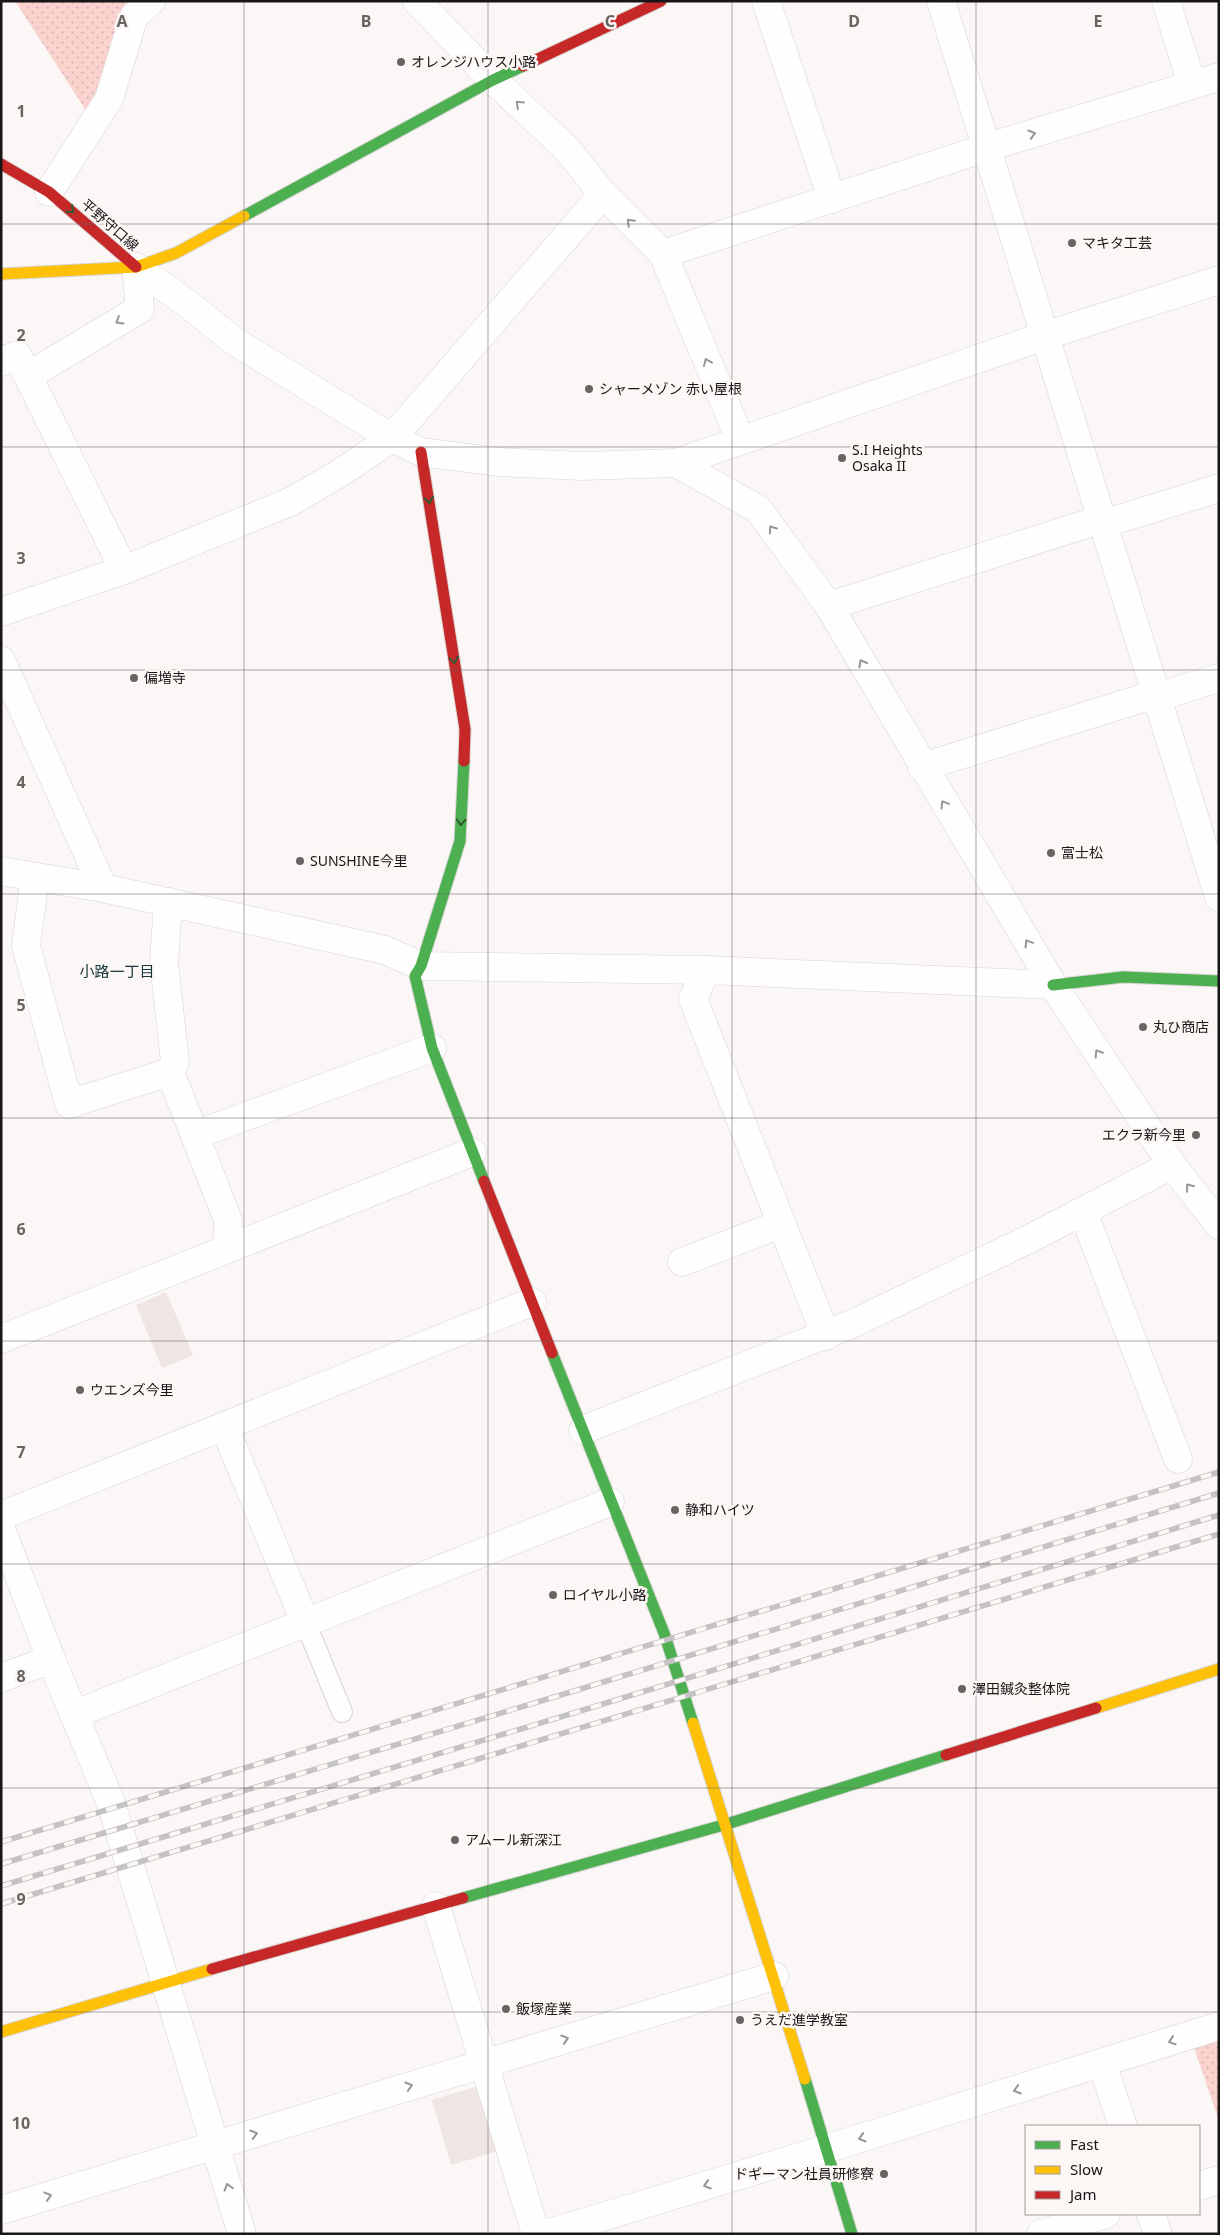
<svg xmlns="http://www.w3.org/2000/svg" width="1220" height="2235" viewBox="0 0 1220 2235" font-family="'Noto Sans','Noto Sans JP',sans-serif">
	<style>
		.built { fill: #efe5e3 }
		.park { fill: url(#park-dots) }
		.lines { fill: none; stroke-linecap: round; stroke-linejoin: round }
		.lane-casing { stroke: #d7d4d3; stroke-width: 22 }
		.street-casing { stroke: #d7d4d3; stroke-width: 29 }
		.fast-casing { stroke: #d7d4d3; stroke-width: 13 }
		.slow-casing { stroke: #d7d4d3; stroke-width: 13 }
		.jam-casing { stroke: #d7d4d3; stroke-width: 13 }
		.lane { stroke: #fefefe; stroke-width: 20 }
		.street { stroke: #fefefe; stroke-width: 28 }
		.fast { stroke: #4caf50; stroke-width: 11 }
		.slow { stroke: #ffc107; stroke-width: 11 }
		.jam { stroke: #c62828; stroke-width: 11 }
		.rail-casing { stroke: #c4c2c2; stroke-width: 5.5 }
		.rail { stroke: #fcf6f5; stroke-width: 4; stroke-dasharray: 11; stroke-linecap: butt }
		.oneway { stroke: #969696 }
		.oneway2 { stroke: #2f5b30 }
		.grid { fill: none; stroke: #676564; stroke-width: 1; stroke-opacity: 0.55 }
		.poi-dot { fill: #676564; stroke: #fcf6f5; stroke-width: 2 }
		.labels { text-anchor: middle; stroke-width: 5; stroke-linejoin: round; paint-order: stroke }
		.poi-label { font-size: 14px; fill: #181616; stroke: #fcf6f5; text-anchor: start }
		.street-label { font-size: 14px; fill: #181616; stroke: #fcf6f5 }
		.neighbourhood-label { font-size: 15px; fill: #133638; stroke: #fcf6f5 }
		.grid-label { font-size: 16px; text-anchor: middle; font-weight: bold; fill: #676564; stroke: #fcf6f5; stroke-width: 5; stroke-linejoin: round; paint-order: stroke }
	</style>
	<defs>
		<pattern id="park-dots" width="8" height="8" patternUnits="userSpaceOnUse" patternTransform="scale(1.25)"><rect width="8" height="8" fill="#fad3ce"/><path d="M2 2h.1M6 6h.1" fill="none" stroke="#d6b4b0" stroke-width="1.8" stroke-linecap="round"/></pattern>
	</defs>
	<rect width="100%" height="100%" fill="#fbf7f6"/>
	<g class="built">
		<path d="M166,1292L193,1355L162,1368L136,1305Z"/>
		<path d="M478,2086L498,2151L451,2165L432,2100Z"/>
	</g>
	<g class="park">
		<path d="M15,1H131L110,76L87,112Z"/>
		<path d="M1219,2039V2121L1194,2047Z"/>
	</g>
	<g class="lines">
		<g class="lane-casing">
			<path id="lane" d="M306,1624L342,1712"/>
		</g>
		<g class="street-casing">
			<g id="street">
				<path d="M417,1L493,80L566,148L603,194L663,254L740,439"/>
				<path d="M766,1L832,199"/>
				<path d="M941,1L1219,897"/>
				<path d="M1166,1L1192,85"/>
				<path d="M49,192L109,99L134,16L151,1"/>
				<path d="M663,254L985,148L1219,77"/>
				<path d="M136,267L188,304L234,341L392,438L421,452L499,462L582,466L676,463L1044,336L1219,280"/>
				<path d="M1,362L17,355L28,376L140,309L136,267"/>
				<path d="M28,376L124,570"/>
				<path d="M676,463L758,509L829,606L1053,985L1172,1165L1219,1225"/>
				<path d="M1103,524L1219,488"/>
				<path d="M829,606L1102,519"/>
				<path d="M1,612L124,570L292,501L340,473L392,438L603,194"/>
				<path d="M1,660L103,888"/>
				<path d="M1157,697L1219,678"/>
				<path d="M922,767L1156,694"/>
				<path d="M1,871L103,888L385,950L421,966L706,970L1053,985"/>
				<path d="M35,877L26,946L69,1104L170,1072L228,1220L227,1249"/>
				<path d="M168,902L164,963L175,1062L170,1072"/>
				<path d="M706,970L693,999L826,1336"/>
				<path d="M195,1135L432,1048"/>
				<path d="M1083,1212L1178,1459"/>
				<path d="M682,1262L781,1224"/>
				<path d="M1,1339L472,1152"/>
				<path d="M224,1426L306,1624"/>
				<path d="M583,1430L854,1323L1025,1241L1172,1165"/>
				<path d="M1,1516L532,1302"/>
				<path d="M1,1529L51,1659L111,1803L242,2234"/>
				<path d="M1,1678L51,1659"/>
				<path d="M75,1714L610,1502"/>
				<path d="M436,1906L536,2234"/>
				<path d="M1102,2063L1123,2126"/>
				<path d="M1199,2186L1219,2180"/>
				<path d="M1,2210L774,1976"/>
				<path d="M1151,2214L1158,2234"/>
				<path d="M546,2234L826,2149L1219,2026"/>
				<path d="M1041,2234L1106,2214"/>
			</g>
		</g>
		<g class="fast-casing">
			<g id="fast">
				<path d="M244,216L493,80L523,66"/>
				<path d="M464,761L460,841L421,966L415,976L432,1048L484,1181"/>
				<path d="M1053,985L1123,977L1219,981"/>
				<path d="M552,1353L664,1633L693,1723"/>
				<path d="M463,1898L727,1824L946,1755"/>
				<path d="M805,2079L852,2234"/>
			</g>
		</g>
		<g class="slow-casing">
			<g id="slow">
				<path d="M1,274L136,267L176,253L244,216"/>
				<path d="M1096,1708L1219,1669"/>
				<path d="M693,1723L805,2079"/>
				<path d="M1,2032L212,1969"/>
			</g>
		</g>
		<g class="jam-casing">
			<g id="jam">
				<path d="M523,66L661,1"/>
				<path d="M1,164L49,192L136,267"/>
				<path d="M421,452L465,729L464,761"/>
				<path d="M484,1181L552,1353"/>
				<path d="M946,1755L1096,1708"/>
				<path d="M212,1969L463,1898"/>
			</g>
		</g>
		<use href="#lane" class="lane"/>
		<use href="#street" class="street"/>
		<use href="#fast" class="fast"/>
		<use href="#slow" class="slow"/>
		<use href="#jam" class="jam"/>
		<g class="rail-casing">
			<g id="rail">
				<path d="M1,1842L1219,1472"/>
				<path d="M1,1864L561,1695L1219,1493"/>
				<path d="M1,1886L567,1715L1219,1515"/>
				<path d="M1,1904L1219,1534"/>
			</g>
		</g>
		<use href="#rail" class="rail"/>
	</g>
	<defs><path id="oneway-chevron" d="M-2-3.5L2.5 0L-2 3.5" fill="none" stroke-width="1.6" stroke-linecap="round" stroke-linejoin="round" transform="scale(1.25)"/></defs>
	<g class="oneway">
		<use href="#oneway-chevron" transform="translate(519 104) rotate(-137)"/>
		<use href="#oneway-chevron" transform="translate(1032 134) rotate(-17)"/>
		<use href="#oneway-chevron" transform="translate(630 222) rotate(-135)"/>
		<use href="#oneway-chevron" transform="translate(119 321) rotate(149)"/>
		<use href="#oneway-chevron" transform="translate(707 362) rotate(-113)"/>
		<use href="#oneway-chevron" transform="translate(772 529) rotate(-126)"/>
		<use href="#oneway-chevron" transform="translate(862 663) rotate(-120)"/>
		<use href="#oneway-chevron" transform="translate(944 804) rotate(-121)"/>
		<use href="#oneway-chevron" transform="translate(1028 943) rotate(-121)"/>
		<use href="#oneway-chevron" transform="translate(1098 1053) rotate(-123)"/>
		<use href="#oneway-chevron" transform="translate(1189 1187) rotate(-128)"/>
		<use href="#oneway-chevron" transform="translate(565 2039) rotate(-17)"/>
		<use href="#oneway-chevron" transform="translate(1172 2041) rotate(162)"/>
		<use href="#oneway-chevron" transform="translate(409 2086) rotate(-17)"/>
		<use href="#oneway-chevron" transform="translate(1017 2090) rotate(163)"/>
		<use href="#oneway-chevron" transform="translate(254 2134) rotate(-17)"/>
		<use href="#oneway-chevron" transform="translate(862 2138) rotate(163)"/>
		<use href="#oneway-chevron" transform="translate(707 2185) rotate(163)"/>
		<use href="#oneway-chevron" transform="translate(228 2187) rotate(-106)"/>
		<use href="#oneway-chevron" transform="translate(48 2196) rotate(-17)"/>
	</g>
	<g class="oneway2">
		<use href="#oneway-chevron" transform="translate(71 210) rotate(41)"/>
		<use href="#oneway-chevron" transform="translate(429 500) rotate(81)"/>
		<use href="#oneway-chevron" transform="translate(454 660) rotate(81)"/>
		<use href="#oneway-chevron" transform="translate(461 822) rotate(93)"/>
	</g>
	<path class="grid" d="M244,1V2234M488,1V2234M732,1V2234M976,1V2234M1,224H1219M1,447H1219M1,670H1219M1,894H1219M1,1118H1219M1,1341H1219M1,1564H1219M1,1788H1219M1,2012H1219"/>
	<g class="poi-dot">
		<circle cx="401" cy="62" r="5"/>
		<circle cx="1072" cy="243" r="5"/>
		<circle cx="589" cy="389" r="5"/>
		<circle cx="842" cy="458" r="5"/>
		<circle cx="134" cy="678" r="5"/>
		<circle cx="1051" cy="853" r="5"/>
		<circle cx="300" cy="861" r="5"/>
		<circle cx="1143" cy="1027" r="5"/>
		<circle cx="1196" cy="1135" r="5"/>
		<circle cx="80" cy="1390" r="5"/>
		<circle cx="675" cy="1510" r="5"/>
		<circle cx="553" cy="1595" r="5"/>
		<circle cx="962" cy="1689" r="5"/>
		<circle cx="455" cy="1840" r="5"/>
		<circle cx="506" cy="2009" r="5"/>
		<circle cx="740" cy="2020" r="5"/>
		<circle cx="884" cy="2174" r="5"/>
	</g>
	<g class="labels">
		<g class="poi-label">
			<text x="411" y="67">オレンジハウス小路</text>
			<text x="1082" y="248">マキタ工芸</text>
			<text x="599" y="394">シャーメゾン 赤い屋根</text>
			<text x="852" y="455">S.I Heights<tspan x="852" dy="16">Osaka II</tspan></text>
			<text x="144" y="683">偏増寺</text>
			<text x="1061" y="858">富士松</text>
			<text x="310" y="866">SUNSHINE今里</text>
			<text x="1153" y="1032">丸ひ商店</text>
			<text x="1186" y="1140" text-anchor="end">エクラ新今里</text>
			<text x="90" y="1395">ウエンズ今里</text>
			<text x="685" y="1515">静和ハイツ</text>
			<text x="563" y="1600">ロイヤル小路</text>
			<text x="972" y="1694">澤田鍼灸整体院</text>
			<text x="465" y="1845">アムール新深江</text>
			<text x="516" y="2014">飯塚産業</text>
			<text x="750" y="2025">うえだ進学教室</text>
			<text x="874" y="2179" text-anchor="end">ドギーマン社員研修寮</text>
		</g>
		<g class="street-label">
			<text transform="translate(110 225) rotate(41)" y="5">平野守口線</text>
		</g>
		<g class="neighbourhood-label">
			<text x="117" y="977">小路一丁目</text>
		</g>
	</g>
	<g class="grid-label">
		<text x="122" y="27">A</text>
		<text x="366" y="27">B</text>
		<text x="610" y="27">C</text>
		<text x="854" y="27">D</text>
		<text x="1098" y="27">E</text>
		<text x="21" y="117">1</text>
		<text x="21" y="341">2</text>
		<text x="21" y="564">3</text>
		<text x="21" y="788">4</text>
		<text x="21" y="1011">5</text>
		<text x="21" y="1235">6</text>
		<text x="21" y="1458">7</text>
		<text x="21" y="1682">8</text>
		<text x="21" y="1905">9</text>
		<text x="21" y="2129">10</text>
	</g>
	<rect width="1220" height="2235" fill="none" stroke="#181616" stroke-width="5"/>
	<rect x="1025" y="2125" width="175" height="90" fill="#fcf6f5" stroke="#a19c9c"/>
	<rect x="1035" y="2141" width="25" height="8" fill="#4caf50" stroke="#a19c9c"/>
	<text x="1070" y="2150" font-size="15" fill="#181616">Fast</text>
	<rect x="1035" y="2166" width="25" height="8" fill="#ffc107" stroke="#a19c9c"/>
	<text x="1070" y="2175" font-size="15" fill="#181616">Slow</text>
	<rect x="1035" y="2191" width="25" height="8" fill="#c62828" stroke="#a19c9c"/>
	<text x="1070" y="2200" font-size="15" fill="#181616">Jam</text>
</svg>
